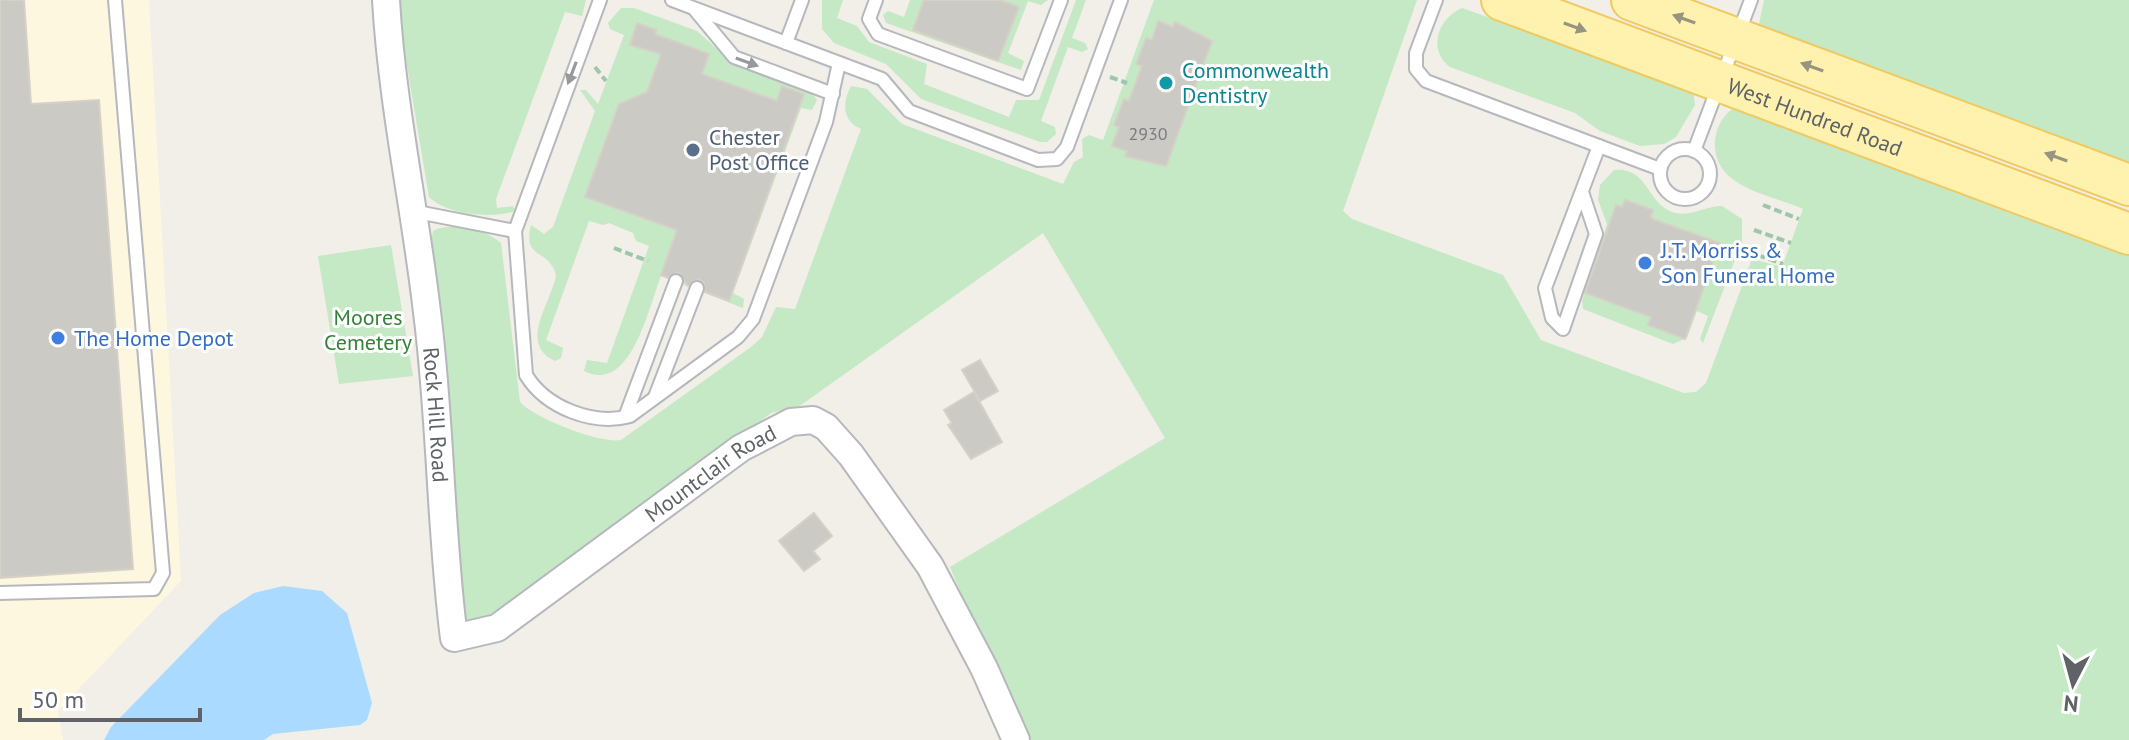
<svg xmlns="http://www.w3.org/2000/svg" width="2129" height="740" viewBox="0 0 2129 740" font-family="'PT Sans',sans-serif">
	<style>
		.commercial { fill: #fef7e0 }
		.green { fill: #c5e8c5 }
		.water { fill: #aadaff }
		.building { fill: #cccac5; stroke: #d6d1c6; stroke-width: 2 }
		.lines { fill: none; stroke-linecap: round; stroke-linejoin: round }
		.service-casing { stroke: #b5b8bc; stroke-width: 16 }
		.minor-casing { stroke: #b5b8bc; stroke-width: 30 }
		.primary-casing { stroke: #f2c960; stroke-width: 44 }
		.path { stroke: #9cc7a9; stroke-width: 4; stroke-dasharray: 8 4; stroke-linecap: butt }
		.service { stroke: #fff; stroke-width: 12 }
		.minor { stroke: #fff; stroke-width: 26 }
		.primary { stroke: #fff2af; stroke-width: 40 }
		.oneway { fill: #979581 }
		.oneway2 { fill: #979a9d }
		.culture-dot { fill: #0f9aa8; stroke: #fff; stroke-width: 3 }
		.service-dot { fill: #5c6f8a; stroke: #fff; stroke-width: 3 }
		.shop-dot { fill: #3f7fe0; stroke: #fff; stroke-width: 3 }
		.labels { text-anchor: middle; stroke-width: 6; stroke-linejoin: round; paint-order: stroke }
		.number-label { font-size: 18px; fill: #7a7d7f }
		.culture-label { font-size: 22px; fill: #0d838f; stroke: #fff; text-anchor: start }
		.street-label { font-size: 22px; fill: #5f6368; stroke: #fff }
		.service-label { font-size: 22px; fill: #4e5e75; stroke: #fff; text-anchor: start }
		.shop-label { font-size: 22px; fill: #366cbe; stroke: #fff; text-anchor: start }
		.park-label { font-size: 22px; fill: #348238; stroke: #fff }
	</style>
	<rect width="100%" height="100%" fill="#f1efe8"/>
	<path class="commercial" d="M0,0H149L181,581L58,711L63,740H0Z"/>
	<g class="green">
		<path d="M396,0H586L582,16L565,12L496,199L497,208L513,206L515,211C491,219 448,215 429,197Z"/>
		<path d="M822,0H843L837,18L857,26L869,42L927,64L924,84L1009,117L1016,100H1039L1076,0H1086L1072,38L1085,43L1088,49L1082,52L1068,47L1041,121L1055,127L1056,134L1047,142H1040L921,99L886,64L834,43L822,29Z"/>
		<path d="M910,0H1048L1041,5L1028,1L1008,53L1024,61L1021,70L886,23L883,15L888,11L904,17Z"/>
		<path d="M1154,0H1417L1343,211L1352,219L1503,275L1541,340L1684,393L1696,392L1706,383L1752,259L1782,267L1803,209C1770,194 1711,188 1715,140C1717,126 1723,115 1734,108L2129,253V740H1022L950,567L1165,438L1043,233L801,405L771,413L499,617L469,622L462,615L429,252L433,231C451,221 487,230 501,243L520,402C534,418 600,444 621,440L751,347L762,337L776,307L795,309L861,129C842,121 842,103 851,86L867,89L902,124L1063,184L1074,162L1083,157L1082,139L1089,135L1103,140Z"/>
		<path d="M1764,0H2129V169L1758,29Z"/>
		<path d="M621,8H634L697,31L735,65L811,92L817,100L812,110L801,108L733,293L744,299L743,308L661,276C649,306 631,395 584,371L587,360L607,363L649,246L636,241L633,233L609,223L603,225L589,221L546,340L563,348L561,358L555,361C517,344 552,302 556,275C549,248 522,260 531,225L544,234L553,227L595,111L580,90H586L598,104L624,35L610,29L608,23Z"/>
		<path d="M1462,8L1693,90L1695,105L1676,137L1664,144L1640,146L1600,131L1575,113L1450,67C1427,50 1438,18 1462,8Z"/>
		<path d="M1614,170C1648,167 1646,202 1672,212C1690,218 1704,206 1722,206L1742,219V241L1703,343L1700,339L1708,316L1697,311L1687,338L1673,344L1583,309L1582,301L1607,224L1598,200L1600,185Z"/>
		<path d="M391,245L413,376L339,384L318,256Z"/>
	</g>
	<path class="water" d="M283,586L322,591L347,613L372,703L367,720L360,725L273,734L264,740H104L111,727L220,615L254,593Z"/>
	<g class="building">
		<path d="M0,0H24L31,104L99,100L133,569L0,578Z"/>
		<path d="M924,0H1000L1019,7L998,61L913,30Z"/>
		<path d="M1158,21L1173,27L1175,22L1212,41L1166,166L1125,156L1127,151L1112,146L1119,127L1114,125L1124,99L1129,101L1142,66L1136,64L1146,38L1152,40Z"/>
		<path d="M637,23L656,30L655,34L709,54L702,74L777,101L782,86L804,94L729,301L705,292L704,283L699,279L688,286L678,272L668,278L661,275L677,230L585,197L619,104L647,92L661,54L630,45Z"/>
		<path d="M1625,200L1653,210L1651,217L1655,220L1720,243L1685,339L1648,325L1651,317L1585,293L1616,205L1622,207Z"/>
		<path d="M980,360L998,391L980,401L962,370Z"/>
		<path d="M974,392L1002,442L971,459L948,425L952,423L944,410Z"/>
		<path d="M814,513L832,536L813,551L820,559L804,571L779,541Z"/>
	</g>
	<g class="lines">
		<g class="service-casing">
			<g id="service">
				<path d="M672,0L882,79L909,111L1038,160L1057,159L1067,147L1121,0"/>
				<path d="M876,0L869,19L878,34L1027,89L1061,0"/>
				<path d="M1436,0L1416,53V69L1426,81L1660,169"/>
				<path d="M695,10L734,57L833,94"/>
				<path d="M786,43L802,0"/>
				<circle cx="1685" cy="174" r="25"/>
				<path d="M1694,151L1751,0"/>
				<path d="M1582,192L1596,234L1563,329L1552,318L1545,288L1599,146"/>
				<path d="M412,211L515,231L600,0"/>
				<path d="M515,231L526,375C546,408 594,426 630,416L738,337L753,319L826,122L839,63"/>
				<path d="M655,397L697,288"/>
				<path d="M625,417L676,281"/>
				<path d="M0,593L154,589L163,573L115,0"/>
			</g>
		</g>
		<g class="minor-casing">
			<g id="minor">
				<path id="s1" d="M386,0C392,105 415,208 427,312C441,421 440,530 454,638L497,628L741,448L791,422L813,420L826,427L851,455L930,566L984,668L1016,740"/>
			</g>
		</g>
		<g class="primary-casing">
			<g id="primary">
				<path id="s2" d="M1502,0L2129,234"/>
				<path d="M1632,0L2129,185"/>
			</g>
		</g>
		<g class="path">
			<path d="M595,67L606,81"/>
			<path d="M1110,77L1127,83"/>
			<path d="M1763,205L1799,219"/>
			<path d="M1754,230L1791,243"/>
			<path d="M614,248L648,261"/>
			<path d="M1746,251L1783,264"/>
		</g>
		<use href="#service" class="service"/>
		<use href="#minor" class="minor"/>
		<use href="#primary" class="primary"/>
	</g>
	<defs><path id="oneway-solid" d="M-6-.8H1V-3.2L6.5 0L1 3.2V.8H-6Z" transform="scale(2)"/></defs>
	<g class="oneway">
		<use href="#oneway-solid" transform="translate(1684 19) rotate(-160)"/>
		<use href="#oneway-solid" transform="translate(1575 27) rotate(20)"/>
		<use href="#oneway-solid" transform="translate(1812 67) rotate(-160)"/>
		<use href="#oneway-solid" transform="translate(2056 157) rotate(-160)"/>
	</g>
	<g class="oneway2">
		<use href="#oneway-solid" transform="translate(747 62) rotate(20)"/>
		<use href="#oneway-solid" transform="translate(572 73) rotate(111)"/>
	</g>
	<circle class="culture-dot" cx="1166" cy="83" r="8"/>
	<circle class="service-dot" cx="693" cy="150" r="8"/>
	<g class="shop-dot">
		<circle cx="1645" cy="263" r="8"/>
		<circle cx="58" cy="338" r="8"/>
	</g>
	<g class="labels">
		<g class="number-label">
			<text x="1148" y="140">2930</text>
		</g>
		<g class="culture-label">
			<text x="1182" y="78">Commonwealth<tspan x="1182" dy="25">Dentistry</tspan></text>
		</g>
		<g class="street-label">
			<text dy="8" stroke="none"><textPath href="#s2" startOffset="334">West Hundred Road</textPath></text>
			<text dy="8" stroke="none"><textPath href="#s1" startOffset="418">Rock Hill Road</textPath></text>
			<text dy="8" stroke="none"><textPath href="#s1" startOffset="950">Mountclair Road</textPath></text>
		</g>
		<g class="service-label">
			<text x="709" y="145">Chester<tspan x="709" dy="25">Post Office</tspan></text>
		</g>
		<g class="shop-label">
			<text x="1661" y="258">J.T. Morriss &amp;<tspan x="1661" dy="25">Son Funeral Home</tspan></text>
			<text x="74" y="346">The Home Depot</text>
		</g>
		<g class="park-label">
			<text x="368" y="325">Moores<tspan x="368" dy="25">Cemetery</tspan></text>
		</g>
	</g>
	<g transform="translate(2073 684) rotate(186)" stroke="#ffffff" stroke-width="6" paint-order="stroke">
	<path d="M0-6L14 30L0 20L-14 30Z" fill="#5f6368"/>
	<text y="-12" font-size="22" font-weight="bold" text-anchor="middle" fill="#5f6368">N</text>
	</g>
	<path d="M20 708v12h180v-12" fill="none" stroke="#5f6368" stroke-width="4"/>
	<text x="32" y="708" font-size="24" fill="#5f6368" stroke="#ffffff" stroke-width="6" paint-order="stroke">50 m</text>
</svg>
